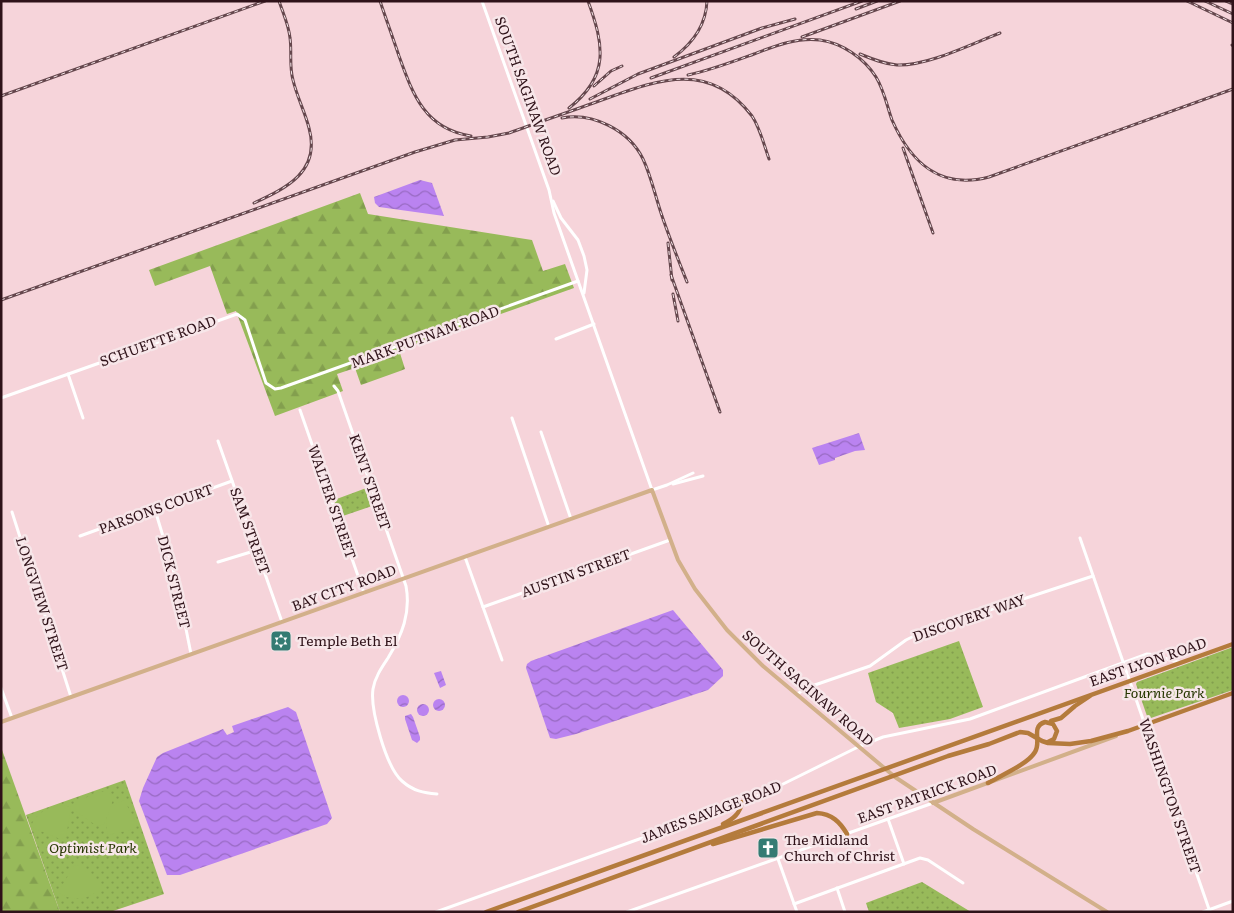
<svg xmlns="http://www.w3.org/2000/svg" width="1234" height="913" viewBox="0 0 1234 913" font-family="Literata,serif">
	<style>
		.grass { fill: url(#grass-dots) }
		.forest { fill: url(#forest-firs) }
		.pitch { fill: #98ba5a }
		.water { fill: url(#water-waves) }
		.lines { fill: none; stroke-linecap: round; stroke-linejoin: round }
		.minor { stroke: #fff; stroke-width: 3 }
		.major { stroke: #d2b08a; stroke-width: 4 }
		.highway { stroke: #b47b3c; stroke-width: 4.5 }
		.rail-casing { stroke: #65474d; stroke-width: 3 }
		.rail { stroke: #f7e6e9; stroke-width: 1; stroke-dasharray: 4; stroke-linecap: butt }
		.labels { text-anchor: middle; stroke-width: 5; stroke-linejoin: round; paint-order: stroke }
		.street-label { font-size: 14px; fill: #2f1219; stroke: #f7e6e9 }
		.poi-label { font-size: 14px; fill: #2f1219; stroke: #f7e6e9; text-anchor: start }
		.park-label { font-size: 14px; font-style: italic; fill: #263600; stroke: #f7e6e9 }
	</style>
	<defs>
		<pattern id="grass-dots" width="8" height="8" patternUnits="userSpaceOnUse" patternTransform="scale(1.25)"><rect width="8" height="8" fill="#98ba5a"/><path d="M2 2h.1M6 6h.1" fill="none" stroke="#839f4e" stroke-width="1.8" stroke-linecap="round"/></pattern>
		<pattern id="forest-firs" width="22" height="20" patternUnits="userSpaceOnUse" patternTransform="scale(1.25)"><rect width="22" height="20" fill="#98ba5a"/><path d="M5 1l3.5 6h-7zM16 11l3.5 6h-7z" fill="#839f4e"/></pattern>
		<pattern id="water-waves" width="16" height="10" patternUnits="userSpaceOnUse" patternTransform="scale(1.25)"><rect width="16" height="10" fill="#ba83f0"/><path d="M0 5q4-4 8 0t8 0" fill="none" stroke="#986ac2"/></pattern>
	</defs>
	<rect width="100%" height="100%" fill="#f6d4da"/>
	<g class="grass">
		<path d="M369,487L375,505L340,517L334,500Z"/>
		<path d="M959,641L983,707L950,719L899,728L893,713L876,702L868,673Z"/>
		<path d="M1233,647V690L1148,719L1136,684L1137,682Z"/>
		<path d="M125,780L164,894L110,912H60L26,815Z"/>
		<path d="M922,882L971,912H869L866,903Z"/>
	</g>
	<g class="forest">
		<path d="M360,193L368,214L532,240L543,271L565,264L574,288L399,350L405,369L400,371L361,385L355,368L337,374L343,391L275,416L236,311L227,314L210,266L155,286L149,270Z"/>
		<path d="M1,747L60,912H1Z"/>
	</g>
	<g class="pitch">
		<path d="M100,792H107L114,796L108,815L117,803L124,800L137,824L135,829L108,835L106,825L107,817L104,824L97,826L72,809C80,800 89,795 100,792Z"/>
		<path d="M63,805L71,807L66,837L60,839L31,827C35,812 49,807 63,805Z"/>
		<path d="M79,865L102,885C92,900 72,903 58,892L74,866Z"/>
	</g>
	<g class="water">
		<path d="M420,180L432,183L444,216L379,207L375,203L374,197Z"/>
		<path d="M859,433L865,450L855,451L835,458V460L819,465L812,448Z"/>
		<path d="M673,610L723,670V676L708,690L576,734L556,739L550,738L526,668L527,664L531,661Z"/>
		<path d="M441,671L446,685L440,688L434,673Z"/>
		<circle cx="403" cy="701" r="6"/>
		<circle cx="439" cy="705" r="6"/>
		<circle cx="423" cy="710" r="6"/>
		<path d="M288,707L296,712L332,818L327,824L180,875H167L139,801L143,788L157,757L163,753L223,729L227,735L234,732L232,726Z"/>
		<path d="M411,714L413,717L420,737V740L417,743L412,740L405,719V716Z"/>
	</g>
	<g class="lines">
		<g class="minor">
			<path d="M482,1L549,190L554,213L652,490L667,485L693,473"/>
			<path d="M553,201L561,218L578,240L584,256L587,270L584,293"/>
			<path d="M556,339L594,324"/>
			<path d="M68,374L83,418"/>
			<path d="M334,386L338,391L406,586C411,613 402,635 388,658C382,667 375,677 373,689C370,709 386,767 402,781C413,791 424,793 437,794"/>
			<path d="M1,398L237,314L245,320L266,383L275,389L281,388L578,281"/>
			<path d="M300,410L364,593"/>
			<path d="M512,418L549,527"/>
			<path d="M541,432L571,519"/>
			<path d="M218,441L282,622"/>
			<path d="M673,484L703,476"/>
			<path d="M155,510L176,579L191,654"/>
			<path d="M12,512L71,697"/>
			<path d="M80,536L232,481"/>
			<path d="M1080,538L1210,912"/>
			<path d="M465,557L502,660"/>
			<path d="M218,562L257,550"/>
			<path d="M483,607L670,540"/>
			<path d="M1,688L12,718"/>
			<path d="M797,694L809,687L870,666L906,640L920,633L1093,576"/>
			<path d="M888,819L904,864"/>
			<path d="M778,859L797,912"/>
			<path d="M837,888L845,912"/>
			<path d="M794,904L920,858L928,860L963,883"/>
			<path d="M436,912L748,800L773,789L858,747L883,737L970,719L1147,654C1158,654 1168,661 1179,662"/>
			<path d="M627,912L933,803"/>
			<path d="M1203,912L1233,901"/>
		</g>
		<g class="major">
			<path d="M1,722L652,490L678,560L695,589L727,630L763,666L895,777L973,829L1107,912"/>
			<path d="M933,803L1116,736"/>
		</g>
		<g class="highway">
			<path d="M1051,721L1061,718L1075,706L1090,696"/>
			<path d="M988,783C1001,775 1027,765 1035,752C1042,741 1030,727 1045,722L1053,724L1057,731L1054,739L1048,742"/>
			<path d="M723,824C733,819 740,814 742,802"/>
			<path d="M713,844L817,813C832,814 840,822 847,834"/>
			<path d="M486,912L1233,644"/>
			<path d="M518,912L948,756L989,744L1020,732L1028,733L1042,741L1048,743L1070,744L1091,741L1128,731L1233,693"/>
		</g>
		<g class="rail-casing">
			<g id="rail">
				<path d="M380,1C386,19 393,38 399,56C413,95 425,129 471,136"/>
				<path d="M1187,1L1233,23"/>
				<path d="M1205,1L1233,14"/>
				<path d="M1226,1L1233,4"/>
				<path d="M856,9L877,1"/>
				<path d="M802,37L900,1"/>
				<path d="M1232,45L1233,46"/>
				<path d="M860,54C872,59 884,64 897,65C928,66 971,44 1000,33"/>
				<path d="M674,57C693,43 706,25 707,1"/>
				<path d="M688,75C711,70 732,62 754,54C775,46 797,37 820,40C842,43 864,58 876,77C884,90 887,106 892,120C911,163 940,190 989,177L1233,89"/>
				<path d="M651,78L862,1"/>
				<path d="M594,86L611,71L622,66"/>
				<path d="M1,96L265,1"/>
				<path d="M590,99L638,74L762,28L795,19"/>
				<path d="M569,108C610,76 604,45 588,1"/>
				<path d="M562,118C592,112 629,130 643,159C651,176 655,195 661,213C669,237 678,259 687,282"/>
				<path d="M903,148L933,233"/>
				<path d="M254,203C286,188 321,172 309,128C305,112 297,97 293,80C289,66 292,52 290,38C289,26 283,13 279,1"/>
				<path d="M668,243L672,280"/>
				<path d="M671,275L720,412"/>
				<path d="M673,294L678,321"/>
				<path d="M1,300L415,152L455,140L488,137L509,133C539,122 569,112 599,101C655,81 708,58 752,116C760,128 764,145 769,159"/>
			</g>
		</g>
		<use href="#rail" class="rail"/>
	</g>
	<defs>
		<g id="synagogue-square" transform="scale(1.125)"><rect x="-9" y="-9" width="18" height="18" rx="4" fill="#347b73" stroke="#f7e6e9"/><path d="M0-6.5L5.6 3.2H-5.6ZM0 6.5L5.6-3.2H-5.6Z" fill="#fff"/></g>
		<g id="church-square" transform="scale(1.125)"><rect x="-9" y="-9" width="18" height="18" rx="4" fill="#347b73" stroke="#f7e6e9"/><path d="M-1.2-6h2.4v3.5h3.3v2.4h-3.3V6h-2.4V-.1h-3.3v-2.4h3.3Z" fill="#fff"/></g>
	</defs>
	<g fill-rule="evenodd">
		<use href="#synagogue-square" x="281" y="641"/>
		<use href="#church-square" x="768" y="848"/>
	</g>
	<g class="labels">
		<g class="street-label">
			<text transform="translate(528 96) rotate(70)" y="5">SOUTH SAGINAW ROAD</text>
			<text transform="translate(425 337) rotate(-20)" y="5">MARK PUTNAM ROAD</text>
			<text transform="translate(158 341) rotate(-20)" y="5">SCHUETTE ROAD</text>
			<text transform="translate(370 482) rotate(71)" y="5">KENT STREET</text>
			<text transform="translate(332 502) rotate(71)" y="5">WALTER STREET</text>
			<text transform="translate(156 509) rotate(-20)" y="5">PARSONS COURT</text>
			<text transform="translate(250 531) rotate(70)" y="5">SAM STREET</text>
			<text transform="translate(576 573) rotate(-20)" y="5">AUSTIN STREET</text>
			<text transform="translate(174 582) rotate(76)" y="5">DICK STREET</text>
			<text transform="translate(344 588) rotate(-20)" y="5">BAY CITY ROAD</text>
			<text transform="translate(42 604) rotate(72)" y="5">LONGVIEW STREET</text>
			<text transform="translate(969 618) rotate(-19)" y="5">DISCOVERY WAY</text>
			<text transform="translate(1148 662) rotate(-19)" y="5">EAST LYON ROAD</text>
			<text transform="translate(808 688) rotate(41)" y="5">SOUTH SAGINAW ROAD</text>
			<text transform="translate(927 794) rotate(-20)" y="5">EAST PATRICK ROAD</text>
			<text transform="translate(1170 796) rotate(71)" y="5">WASHINGTON STREET</text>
			<text transform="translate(711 812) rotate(-21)" y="5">JAMES SAVAGE ROAD</text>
		</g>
		<g class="poi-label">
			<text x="297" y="646">Temple Beth El</text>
			<text x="784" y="845">The Midland<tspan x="784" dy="16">Church of Christ</tspan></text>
		</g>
		<g class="park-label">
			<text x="1164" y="698">Fournie Park</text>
			<text x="93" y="853">Optimist Park</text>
		</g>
	</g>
	<rect width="1234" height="913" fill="none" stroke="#2f1219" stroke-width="5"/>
</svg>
